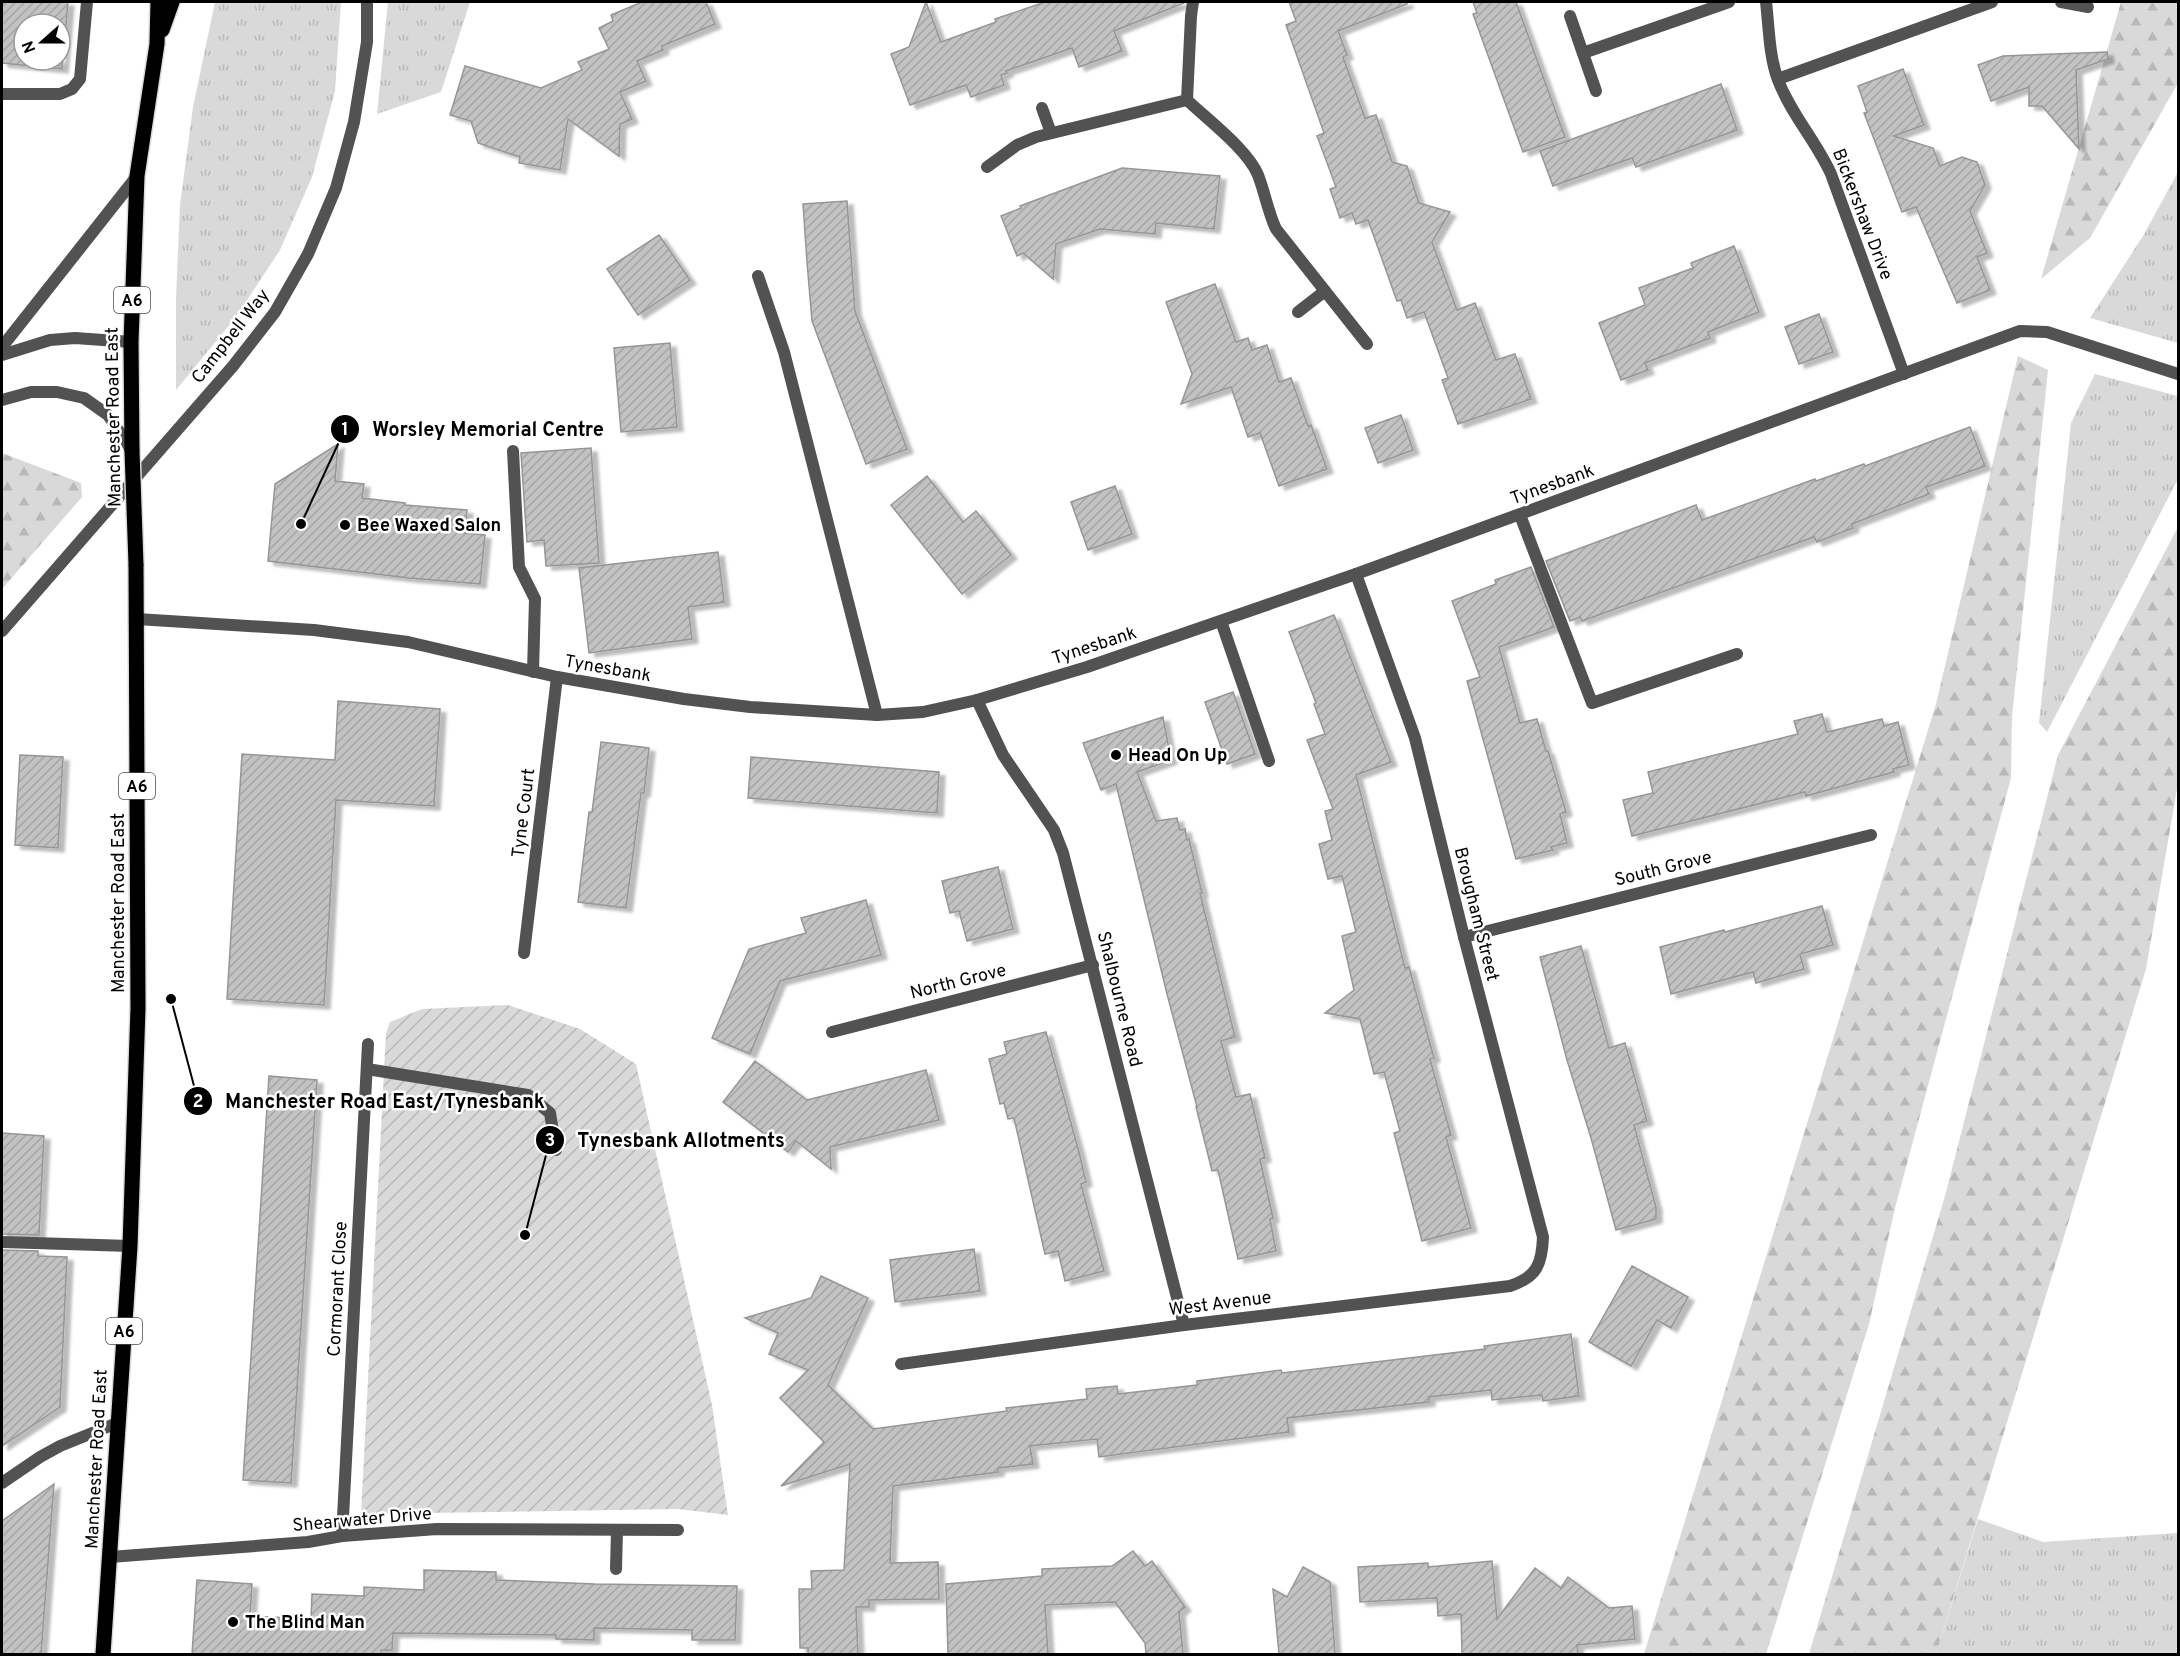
<svg xmlns="http://www.w3.org/2000/svg" width="2180" height="1656" viewBox="0 0 2180 1656" font-family="Overpass,sans-serif">
	<style>
		.grass { fill: url(#grass-tufts) }
		.forest { fill: url(#forest-firs) }
		.garden { fill: url(#garden-furrows) }
		.building { fill: url(#building-hatch); stroke: #969696; stroke-width: 1.5; fill-rule: evenodd; filter: url(#shadow) }
		.lines { fill: none; stroke-linecap: round; stroke-linejoin: round }
		.primary-casing { stroke: #dbdbdb; stroke-width: 18 }
		.lane { stroke: #525252; stroke-width: 12 }
		.street { stroke: #525252; stroke-width: 12 }
		.primary { stroke: #000; stroke-width: 15 }
		.primary-bridge-casing { stroke: #dbdbdb; stroke-width: 18; stroke-linecap: butt }
		.primary-bridge { stroke: #000; stroke-width: 15 }
		.poi-dot { fill: #000; stroke: #fff; stroke-width: 2 }
		.labels { text-anchor: middle; stroke-width: 5; stroke-linejoin: round; paint-order: stroke }
		.shield { fill: #fff; stroke: #4c4c4c; stroke-width: 1.5 }
		.shield-label { font-size: 16px; font-weight: bold; fill: #000 }
		.street-label { font-size: 18px; fill: #000; stroke: #fff }
		.poi-label { font-size: 18px; font-weight: bold; fill: #000; stroke: #fff; text-anchor: start }
		.leader { fill: none; stroke: #000; stroke-width: 2 }
		.callout-dot { fill: #000; stroke: #fff; stroke-width: 2 }
		.mark-label { font-size: 18px; text-anchor: middle; font-weight: bold; fill: #fff }
		.callout-label { font-size: 20px; text-anchor: middle; font-weight: bold; fill: #000; stroke: #fff; stroke-width: 5; stroke-linejoin: round; paint-order: stroke }
	</style>
	<defs>
		<pattern id="grass-tufts" width="24" height="20" patternUnits="userSpaceOnUse" patternTransform="scale(1.5)"><rect width="24" height="20" fill="#d9d9d9"/><path d="M3 7l-1-3M5 7V3M7 7l1-3M15 17l-1-3M17 17v-4M19 17l1-3" fill="none" stroke="#b8b8b8"/></pattern>
		<pattern id="forest-firs" width="22" height="20" patternUnits="userSpaceOnUse" patternTransform="scale(1.5)"><rect width="22" height="20" fill="#d9d9d9"/><path d="M5 1l3.5 6h-7zM16 11l3.5 6h-7z" fill="#b8b8b8"/></pattern>
		<pattern id="garden-furrows" width="10" height="10" patternUnits="userSpaceOnUse" patternTransform="scale(1.5)"><rect width="10" height="10" fill="#d9d9d9"/><path d="M-1 1l2-2M0 10L10 0M9 11l2-2" fill="none" stroke="#b8b8b8"/></pattern>
		<pattern id="building-hatch" width="6" height="6" patternUnits="userSpaceOnUse" patternTransform="scale(1.5)"><rect width="6" height="6" fill="#c2c2c2"/><path d="M-1 1l2-2M0 6l6-6M5 7l2-2" fill="none" stroke="#a5a5a5"/></pattern>
		<filter id="shadow"><feDropShadow dx="6" dy="4" stdDeviation="1.5" flood-color="#0004"/></filter>
	</defs>
	<rect width="100%" height="100%" fill="#fff"/>
	<g class="grass">
		<path d="M215,2H341L335,91L312,177L280,250L236,317L176,390V299L180,205L193,107Z"/>
		<path d="M388,2H470L441,92L377,114Z"/>
		<path d="M2178,172V343L2090,318L2143,236Z"/>
		<path d="M2095,374L2178,396V479L2047,732L2039,723L2071,423Z"/>
		<path d="M1978,1519L2043,1542L2178,1533V1654H1936Z"/>
	</g>
	<g class="forest">
		<path d="M2121,2H2178V83L2090,238L2041,279Z"/>
		<path d="M2018,356L2048,370L2012,717L2011,778L1895,1208L1869,1324L1766,1654H1644L1936,704Z"/>
		<path d="M2,453L81,483L82,497L2,589Z"/>
		<path d="M2178,527V783L2146,969L1936,1654H1809L1945,1196L2058,755Z"/>
	</g>
	<path class="garden" d="M508,1005L580,1029L636,1064L712,1405L728,1515L678,1509L361,1514L386,1033L390,1022L422,1009Z"/>
	<g class="building">
		<path d="M2,2H68L62,69L2,63ZM24,24H60V60H24Z"/>
		<path d="M642,2H706L715,24L662,46L663,50L637,61L646,81L620,92L632,119L620,124L619,156L568,119L560,170L519,163L520,157L478,143L471,121L450,115L465,66L541,88L582,70L578,62L609,49L599,28L613,21L611,15Z"/>
		<path d="M926,2L941,42L996,22L995,19L1045,2H1184V3L1114,31L1122,51L1079,67L1072,48L1006,71L1007,73L1001,75L1004,85L971,97L966,85L910,105L891,54L909,47Z"/>
		<path d="M1289,2H1407V4L1338,31L1347,55L1343,57L1365,118L1376,115L1392,162L1407,166L1419,203L1450,212L1432,242L1457,310L1475,303L1496,360L1515,354L1531,399L1458,424L1442,380L1448,378L1424,312L1407,318L1401,300L1397,301L1368,220L1356,224L1352,213L1340,218L1330,189L1336,187L1317,136L1324,133L1286,25L1296,21Z"/>
		<path d="M1473,2H1516L1565,137L1523,152L1473,14L1477,13Z"/>
		<path d="M2107,52L2108,59L2076,70L2079,149L2042,106H2029V87L1991,101L1978,65L2003,56Z"/>
		<path d="M1903,69L1924,125L1894,136L1933,148L1940,166L1962,157L1977,162L1985,185L1970,211L1987,253L1977,257L1990,290L1957,303L1916,207L1902,212L1864,113L1867,112L1858,86Z"/>
		<path d="M1721,84L1737,130L1636,167L1632,158L1553,186L1540,151Z"/>
		<path d="M1122,168L1220,176L1214,229L1156,223L1155,234L1100,229L1056,244L1053,279L1023,253L1017,256L1001,216L1021,208L1020,206Z"/>
		<path d="M847,201L855,311L907,449L866,464L812,321L807,262L803,204Z"/>
		<path d="M659,235L690,280L638,315L607,269Z"/>
		<path d="M1734,246L1759,312L1708,332L1710,338L1645,363L1648,370L1621,380L1599,323L1645,305L1639,288L1693,268L1691,263Z"/>
		<path d="M1215,284L1236,342L1248,338L1252,350L1267,345L1279,382L1291,378L1308,426L1311,425L1327,469L1279,486L1260,433L1248,437L1231,387L1181,404L1192,374L1166,302Z"/>
		<path d="M1819,314L1833,352L1799,364L1785,327Z"/>
		<path d="M670,343L677,427L621,432L614,348Z"/>
		<path d="M1401,415L1413,450L1378,463L1365,428Z"/>
		<path d="M1970,427L1985,466L1926,487L1929,494L1852,524L1853,528L1817,542L1814,537L1582,621L1580,617L1570,621L1546,561L1696,505L1702,520L1815,479L1816,481L1864,464L1865,466Z"/>
		<path d="M338,444L335,481L364,484L362,498L405,503V505L467,510L465,533L485,535L480,584L409,578L268,561L275,484Z"/>
		<path d="M591,448L599,563L546,566L544,540L527,542L521,453Z"/>
		<path d="M927,476L963,522L976,511L1011,555L962,594L891,505Z"/>
		<path d="M1115,486L1132,534L1088,550L1071,502Z"/>
		<path d="M718,552L724,602L688,607L692,639L589,653L579,568Z"/>
		<path d="M1531,567L1554,627L1499,647L1520,723L1537,719L1546,751H1548L1566,812L1560,814L1567,843L1551,847L1553,850L1516,859L1467,681L1480,677L1452,601L1496,584L1495,580Z"/>
		<path d="M1334,615L1391,762L1356,775L1405,968L1409,967L1434,1058L1430,1059L1451,1135L1446,1137L1471,1228L1422,1241L1394,1133L1400,1131L1384,1072L1374,1074L1360,1019L1325,1013L1354,990L1342,936L1356,932L1342,876L1328,879L1319,844L1332,840L1325,811L1333,809L1307,740L1325,734L1314,704L1316,703L1289,632Z"/>
		<path d="M1233,692L1255,754L1227,764L1205,702Z"/>
		<path d="M338,701L440,709L434,806L336,800L324,1005L227,999L242,754L335,760Z"/>
		<path d="M1822,714L1827,732L1882,719L1884,726L1898,722L1909,765L1893,769L1894,772L1806,796L1805,792L1632,836L1623,800L1653,793L1648,772L1798,734L1794,721Z"/>
		<path d="M1163,717L1171,760L1137,772L1156,821L1177,818L1180,830L1185,829L1187,840L1189,839L1202,893H1200L1235,1037L1221,1041L1236,1097L1250,1094L1265,1158L1260,1159L1273,1218L1270,1219L1276,1251L1238,1259L1218,1170L1212,1171L1196,1107H1197L1167,994L1116,784L1101,790L1083,743Z"/>
		<path d="M601,742L649,748L644,793H641L626,908L578,902L589,812H592Z"/>
		<path d="M20,755L63,757L58,848L15,845Z"/>
		<path d="M751,757L939,772L937,813L748,798Z"/>
		<path d="M998,867L1013,929L967,941L959,911L950,913L942,881Z"/>
		<path d="M866,900L881,955L780,981L750,1054L712,1038L749,949L806,933L801,918Z"/>
		<path d="M1822,906L1833,945L1800,954L1804,969L1756,983L1753,972L1671,994L1660,947L1724,930L1725,932Z"/>
		<path d="M1581,946L1609,1048L1625,1043L1647,1121L1634,1125L1656,1207V1219L1616,1230L1591,1138L1567,1060L1540,957Z"/>
		<path d="M1046,1032L1079,1152L1086,1182L1081,1184L1104,1271L1065,1281L1058,1251L1045,1254L1014,1118L1008,1119L1004,1103L1000,1104L989,1059L1007,1054L1004,1042Z"/>
		<path d="M755,1061L807,1100L926,1070L939,1120L830,1147L831,1169L796,1141L788,1152L723,1102Z"/>
		<path d="M269,1076L317,1080L291,1483L243,1480Z"/>
		<path d="M2,1133L44,1136L39,1235L2,1234Z"/>
		<path d="M974,1249L980,1291L895,1302L890,1260Z"/>
		<path d="M2,1250L38,1251V1256L67,1257L60,1407L2,1446Z"/>
		<path d="M1632,1266L1688,1297L1671,1328L1657,1320L1631,1366L1589,1342Z"/>
		<path d="M821,1276L868,1298L828,1385L873,1429L1007,1411L1006,1408L1087,1399L1086,1389L1117,1386L1118,1394L1197,1385V1381L1281,1370L1282,1373L1485,1349L1484,1346L1571,1334L1579,1396L1543,1401L1542,1395L1492,1400L1491,1390L1429,1397V1402L1287,1418L1289,1432L1099,1457L1097,1439L1030,1446L1033,1464L998,1468V1472L893,1486L890,1563L938,1562L939,1599L869,1600V1607H856L858,1654H808V1648H800L799,1589H812L811,1571L844,1570L850,1464L781,1486L824,1442L780,1398L808,1370L769,1354L778,1333L745,1318L811,1298Z"/>
		<path d="M54,1484L41,1654H2V1521Z"/>
		<path d="M1133,1551L1145,1566L1152,1561L1185,1607L1179,1612L1183,1654H1146L1145,1643L1115,1602L1045,1605L1048,1654H948L946,1584L1042,1576V1569L1112,1566Z"/>
		<path d="M1492,1561L1497,1619L1535,1568L1561,1588L1568,1577L1609,1608L1632,1606L1635,1639L1577,1645L1578,1654H1462L1461,1614L1438,1616L1437,1598L1360,1602L1358,1567L1428,1563V1567Z"/>
		<path d="M1303,1567L1330,1582L1335,1654H1279L1273,1589L1287,1597Z"/>
		<path d="M424,1570L496,1572V1580L595,1584L737,1586L735,1640H692V1630L594,1628V1640L556,1639V1635L393,1633L392,1650H381V1654H192L197,1580L252,1584L250,1616L311,1619L312,1594L364,1596V1587L424,1590Z"/>
	</g>
	<g class="lines">
		<g class="primary-casing">
			<g id="primary">
				<path d="M162,30L172,2"/>
				<path d="M132,451L131,342L137,176L157,44L158,2"/>
				<path d="M103,1654L130,1246L138,1008L136,564"/>
			</g>
		</g>
		<g class="lane">
			<path d="M2,94H60L72,89L80,79L87,2"/>
			<path d="M758,276L784,352L877,715"/>
			<path d="M1520,515L1592,703L1737,654"/>
			<path d="M1221,621L1269,761"/>
			<path d="M367,1069L528,1095L550,1113L556,1150"/>
			<path d="M2,1242L130,1246"/>
		</g>
		<g class="street">
			<path d="M1193,2L1191,16L1187,100C1208,120 1248,150 1258,175C1265,193 1268,212 1276,229L1367,344"/>
			<path d="M1766,2C1769,27 1769,56 1778,80C1791,114 1816,141 1831,174L1904,374"/>
			<path d="M2061,2L2088,7"/>
			<path d="M1570,16L1596,91"/>
			<path d="M1583,53L1729,2"/>
			<path d="M1778,79L1992,2"/>
			<path d="M1042,108L1051,133"/>
			<path d="M987,167L1017,145L1036,137L1187,100"/>
			<path d="M1298,312L1325,291"/>
			<path d="M2,347L137,176"/>
			<path d="M2,355L50,340L75,338L131,342"/>
			<path d="M2,400L31,392H57L84,398L108,415L132,451"/>
			<path d="M513,451L519,567L535,599L533,672"/>
			<path d="M137,619L314,630L408,642L557,677L684,699L750,707L877,715L923,712L977,700L1087,667L1356,574L2020,331L2047,332L2178,374"/>
			<path d="M2,631L233,366L275,312L308,254L336,188L354,122L367,42V2"/>
			<path d="M977,700L1003,755L1054,830L1063,853L1184,1325"/>
			<path d="M1464,937L1871,835"/>
			<path d="M524,953L557,677"/>
			<path d="M832,1032L1093,965"/>
			<path d="M901,1364L1184,1325L1510,1286C1537,1277 1542,1264 1543,1237L1464,937L1415,738L1356,574"/>
			<path d="M2,1483L40,1457L60,1446L117,1423"/>
			<path d="M342,1536L368,1044"/>
			<path d="M110,1557L308,1542L342,1536L437,1529L678,1530"/>
			<path d="M616,1569L617,1530"/>
		</g>
		<use href="#primary" class="primary"/>
		<g class="primary-bridge-casing">
			<path id="primary-bridge" d="M132,451L136,564"/>
		</g>
		<use href="#primary-bridge" class="primary-bridge"/>
	</g>
	<g class="poi-dot">
		<circle cx="345" cy="525" r="6"/>
		<circle cx="1116" cy="755" r="6"/>
		<circle cx="233" cy="1622" r="6"/>
	</g>
	<g class="labels">
		<g class="shield">
			<rect x="114" y="287" width="36" height="26" rx="4.5"/>
			<rect x="119" y="773" width="36" height="26" rx="4.5"/>
			<rect x="106" y="1318" width="36" height="26" rx="4.5"/>
		</g>
		<g class="shield-label">
			<text x="132" y="306">A6</text>
			<text x="137" y="792">A6</text>
			<text x="124" y="1337">A6</text>
		</g>
		<g class="street-label">
			<text transform="translate(1863 214) rotate(69)" y="6">Bickershaw Drive</text>
			<text transform="translate(230 336) rotate(-52)" y="6">Campbell Way</text>
			<text transform="translate(113 417) rotate(-91)" y="6">Manchester Road East</text>
			<text transform="translate(1552 484) rotate(-20)" y="6">Tynesbank</text>
			<text transform="translate(1094 645) rotate(-18)" y="6">Tynesbank</text>
			<text transform="translate(608 668) rotate(10)" y="6">Tynesbank</text>
			<text transform="translate(523 813) rotate(-83)" y="6">Tyne Court</text>
			<text transform="translate(1663 868) rotate(-14)" y="6">South Grove</text>
			<text transform="translate(118 903) rotate(-90)" y="6">Manchester Road East</text>
			<text transform="translate(1477 914) rotate(76)" y="6">Brougham Street</text>
			<text transform="translate(958 981) rotate(-14)" y="6">North Grove</text>
			<text transform="translate(1120 999) rotate(76)" y="6">Shalbourne Road</text>
			<text transform="translate(337 1289) rotate(-87)" y="6">Cormorant Close</text>
			<text transform="translate(1220 1303) rotate(-7)" y="6">West Avenue</text>
			<text transform="translate(96 1459) rotate(-87)" y="6">Manchester Road East</text>
			<text transform="translate(362 1519) rotate(-5)" y="6">Shearwater Drive</text>
		</g>
		<g class="poi-label">
			<text x="357" y="531">Bee Waxed Salon</text>
			<text x="1128" y="761">Head On Up</text>
			<text x="245" y="1628">The Blind Man</text>
		</g>
	</g>
	<path class="leader" d="M301 524L345 429M171 999L198 1101M525 1235L550 1140"/>
	<g class="callout-dot">
		<circle cx="301" cy="524" r="6"/>
		<circle cx="171" cy="999" r="6"/>
		<circle cx="525" cy="1235" r="6"/>
		<circle cx="345" cy="429" r="15"/>
		<circle cx="198" cy="1101" r="15"/>
		<circle cx="550" cy="1140" r="15"/>
	</g>
	<g class="mark-label">
		<text x="345" y="435">1</text>
		<text x="198" y="1107">2</text>
		<text x="550" y="1146">3</text>
	</g>
	<g class="callout-label">
		<text x="488" y="436">Worsley Memorial Centre</text>
		<text x="385" y="1108">Manchester Road East/Tynesbank</text>
		<text x="681" y="1147">Tynesbank Allotments</text>
	</g>
	<rect width="2180" height="1656" fill="none" stroke="#000000" stroke-width="6"/>
	<g transform="translate(42 42) rotate(249)"><circle r="28" fill="#ffffff" stroke="#999999" stroke-width="1.5"/>
	<path d="M0-4.5L10 22L0 15L-10 22Z" fill="#000000"/>
	<text y="-9" font-size="16" font-weight="bold" text-anchor="middle" fill="#000000">N</text>
	</g>
</svg>
